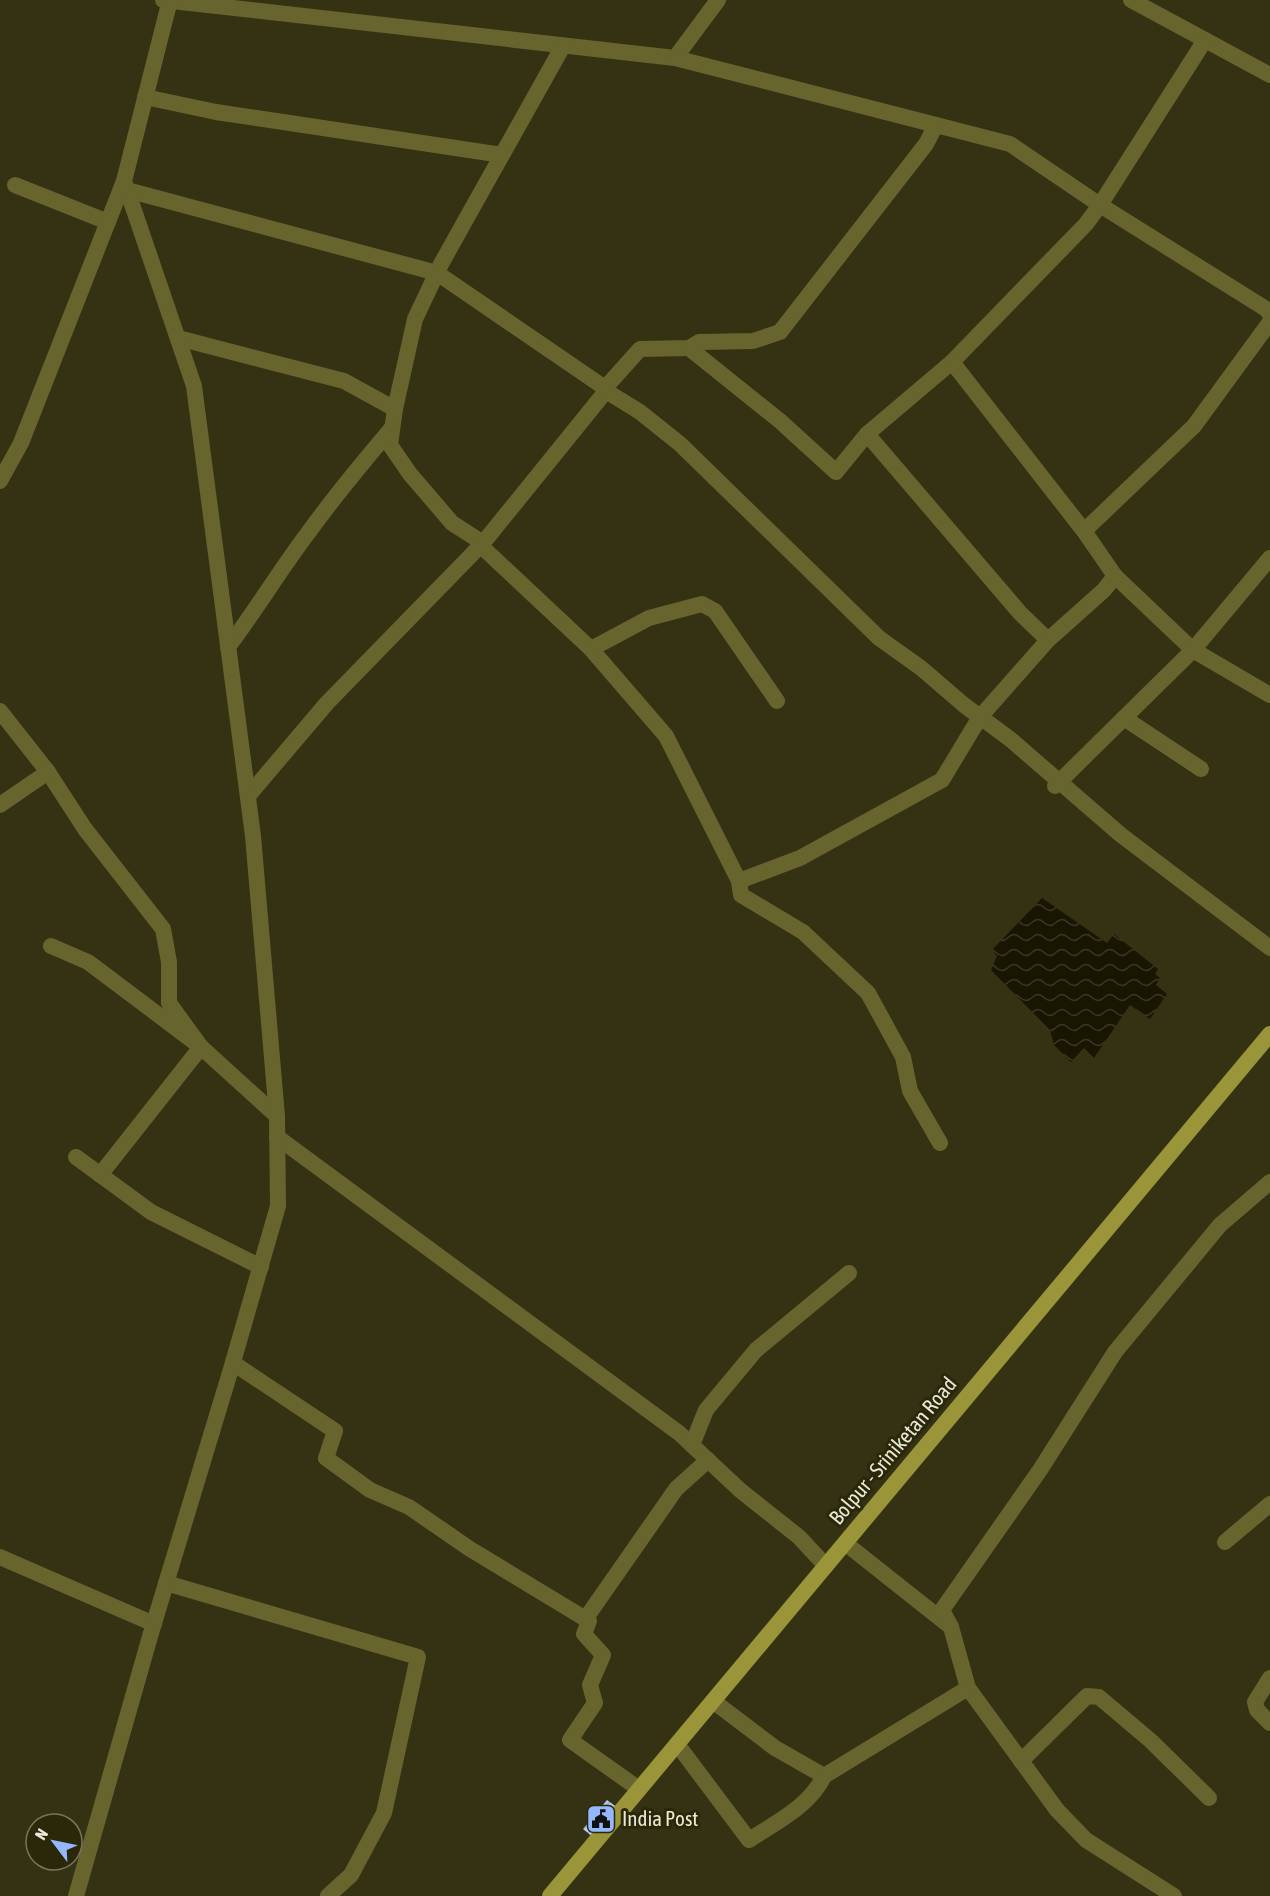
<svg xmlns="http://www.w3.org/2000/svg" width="1270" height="1896" viewBox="0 0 1270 1896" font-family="'Asap Condensed',sans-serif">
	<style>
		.water { fill: url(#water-waves) }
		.building { fill: url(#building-hatch) }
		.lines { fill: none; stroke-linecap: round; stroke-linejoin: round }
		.minor { stroke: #67642d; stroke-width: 16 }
		.tertiary { stroke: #67642d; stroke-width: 16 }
		.primary { stroke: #9a9538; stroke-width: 16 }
		.labels { text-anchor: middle; stroke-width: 6; stroke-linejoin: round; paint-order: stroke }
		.street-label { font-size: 21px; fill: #e9e9d7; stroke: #2a2809 }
		.poi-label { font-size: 21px; fill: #e9e9d7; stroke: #2a2809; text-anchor: start }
	</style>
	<defs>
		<pattern id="water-waves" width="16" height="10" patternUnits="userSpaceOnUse" patternTransform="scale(1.5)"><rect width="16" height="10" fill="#181600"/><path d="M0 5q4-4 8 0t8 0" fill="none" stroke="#3a3824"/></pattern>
		<pattern id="building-hatch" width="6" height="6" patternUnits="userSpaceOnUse" patternTransform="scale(1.5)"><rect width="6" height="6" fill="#b5cbf6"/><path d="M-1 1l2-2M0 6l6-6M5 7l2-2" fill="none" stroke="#99aac8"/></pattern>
	</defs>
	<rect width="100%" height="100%" fill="#343213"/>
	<path class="water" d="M1042,898L1107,943L1114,934L1158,969L1155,974L1160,978L1156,985L1167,994L1150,1019L1130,1005L1094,1058L1084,1048L1071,1062L1054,1045L1050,1030L991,970L997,956L992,950Z"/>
	<path class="building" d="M607,1800L618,1808L594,1838L583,1829Z"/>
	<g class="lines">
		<g class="minor">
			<path d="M163,0L675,58L718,0"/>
			<path d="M1131,0L1270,75"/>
			<path d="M563,46L441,264L415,319L395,409L390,445L410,474L452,523L483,543L606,391L640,412L680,444L879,638L921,668L964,705L1010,739L1121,835L1270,948"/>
			<path d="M675,58L1010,144L1100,205L1266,309L1270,314"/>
			<path d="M145,97L216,112L502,155"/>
			<path d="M15,185L108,222"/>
			<path d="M127,190L437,273L605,388L640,349L689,348L699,342L753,341L780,332L926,144L936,125"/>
			<path d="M178,338L344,381L395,409"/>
			<path d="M689,348L780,421L836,472L867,434L952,362L1086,224L1100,205L1205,40"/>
			<path d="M952,362L1084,531L1115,576L1193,650L1270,695"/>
			<path d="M867,434L1020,613L1048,640"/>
			<path d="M0,481L21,443L124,181"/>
			<path d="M1084,531L1194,426L1270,322"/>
			<path d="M481,546L591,649L666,736L739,881L741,895L803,932L868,993L903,1057L910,1091L940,1143"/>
			<path d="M228,647C256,610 280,570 308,533C334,497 363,462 392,428"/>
			<path d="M591,649L649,618L702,604L715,611L777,701"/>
			<path d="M0,711L48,772L85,829L163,929L169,962V1003L201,1047L277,1116"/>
			<path d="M1124,718L1201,769"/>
			<path d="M1055,786L1193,650L1270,558"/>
			<path d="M248,796L327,703L483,543"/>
			<path d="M0,805L48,772"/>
			<path d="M739,881L800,858L942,780L980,717L1048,640L1104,590L1115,576"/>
			<path d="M51,946L88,962L201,1047L100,1175"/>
			<path d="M277,1137L679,1433L741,1491L799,1537L826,1566"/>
			<path d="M76,1157L151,1212L261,1267"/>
			<path d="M233,1363L335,1431L326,1458L370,1490L409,1507L470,1549L589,1621L584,1634L603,1655L590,1685L595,1703L570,1740L639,1789"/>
			<path d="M692,1445L706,1410L756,1350L849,1273"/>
			<path d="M1225,1542L1270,1504"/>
			<path d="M845,1543L951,1627L968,1688L1057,1810L1086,1840L1174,1896"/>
			<path d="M0,1557L154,1624"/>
			<path d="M166,1583L418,1657L384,1813L351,1875L328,1896"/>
			<path d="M586,1618L676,1489L708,1460"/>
			<path d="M951,1627L942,1610L1040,1470L1115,1352L1220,1225L1270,1182"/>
			<path d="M1270,1678L1255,1702L1257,1710L1270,1723"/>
			<path d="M713,1701L775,1748L824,1776"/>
			<path d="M677,1744L749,1840C775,1823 810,1806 824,1776L968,1688"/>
			<path d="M1021,1761L1087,1696L1099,1697L1151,1741L1209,1798"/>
		</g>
		<path class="tertiary" d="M76,1896L151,1633L231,1369L278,1206L277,1116L253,836L194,386L124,181L170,0"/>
		<path class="primary" d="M550,1896L1270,1034"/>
	</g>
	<defs>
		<g id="civic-square" transform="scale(1.5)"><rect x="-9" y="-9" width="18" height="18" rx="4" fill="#94b7fd" stroke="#2a2809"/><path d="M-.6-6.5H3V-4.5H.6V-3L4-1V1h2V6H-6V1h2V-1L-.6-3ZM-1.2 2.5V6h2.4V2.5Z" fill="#111"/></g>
	</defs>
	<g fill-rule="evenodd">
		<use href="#civic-square" x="601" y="1819"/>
	</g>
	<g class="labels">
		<g class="street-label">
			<text transform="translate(893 1451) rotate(-50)" y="7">Bolpur - Sriniketan Road</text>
		</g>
		<g class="poi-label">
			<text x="622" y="1826">India Post</text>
		</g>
	</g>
	<g transform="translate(54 1842) rotate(302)"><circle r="28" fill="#2a2809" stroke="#76755b" stroke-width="1.5"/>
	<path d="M0-4.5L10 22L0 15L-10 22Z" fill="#94b7fd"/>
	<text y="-9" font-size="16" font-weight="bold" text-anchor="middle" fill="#e9e9d7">N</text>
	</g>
</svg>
